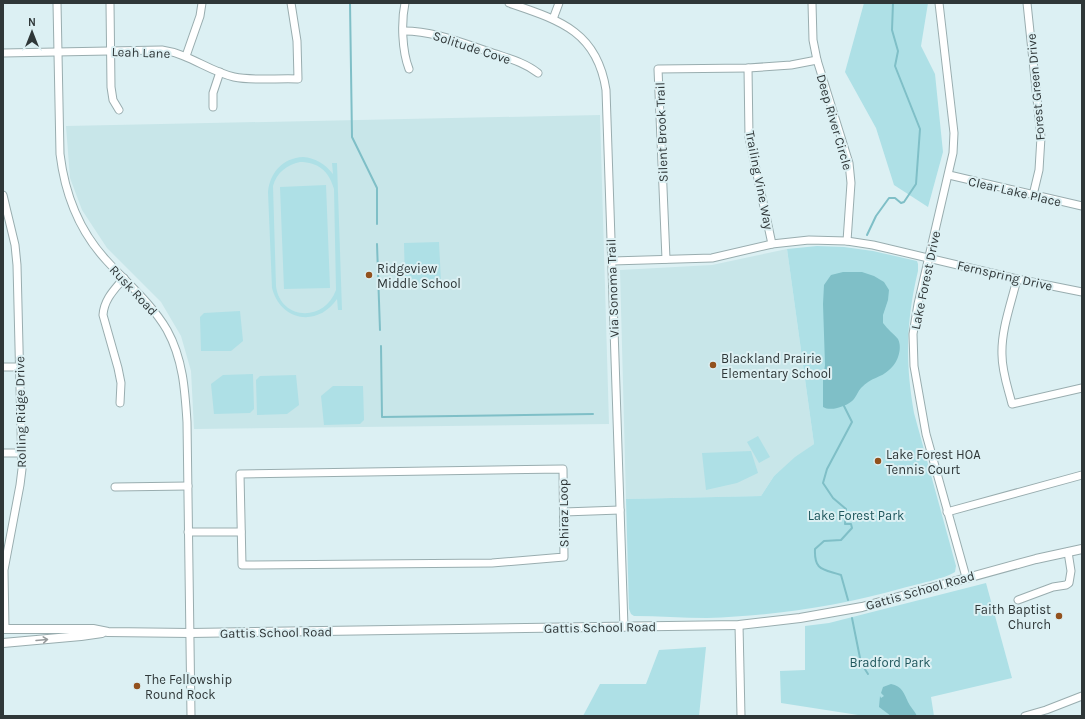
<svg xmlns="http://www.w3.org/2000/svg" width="1085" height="719" viewBox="0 0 1085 719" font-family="Karla,sans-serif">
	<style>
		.built { fill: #c8e6e9 }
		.green { fill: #aee0e6; fill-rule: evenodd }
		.water { fill: #7fbfc7 }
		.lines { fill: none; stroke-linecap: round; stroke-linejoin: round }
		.stream { stroke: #7fbfc7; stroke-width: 2 }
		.minor-casing { stroke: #99adaf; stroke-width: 9 }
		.major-casing { stroke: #99adaf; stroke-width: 10 }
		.minor { stroke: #fff; stroke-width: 7 }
		.major { stroke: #fff; stroke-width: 8 }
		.oneway { stroke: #979b9c }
		.poi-dot { fill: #92511d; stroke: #dcf0f3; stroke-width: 1.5 }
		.labels { text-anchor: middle; stroke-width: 4; stroke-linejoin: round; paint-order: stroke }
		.street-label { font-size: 13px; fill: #2f3738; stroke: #dcf0f3 }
		.poi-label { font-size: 13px; fill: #2f3738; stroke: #dcf0f3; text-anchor: start }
		.park-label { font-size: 13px; fill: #20575d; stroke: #dcf0f3 }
	</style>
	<rect width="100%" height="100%" fill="#dcf0f3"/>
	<g class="built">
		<path d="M600,115L609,424L194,429L191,371L181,336L161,302L107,248L82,210L70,178L66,126Z"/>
		<path d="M787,249L814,444L795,458L774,476L761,496L626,499L620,270L712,265Z"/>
	</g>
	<g class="green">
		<path d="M864,3H928L921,46L935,74L943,152L928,207L894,185L876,128L845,72Z"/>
		<path d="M303,157C316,158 325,164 333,174L332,163H337L342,310H338L337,299C318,327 281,322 272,288L268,192C270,172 283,158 303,157ZM300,162C318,162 329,171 334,189L336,290C324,323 280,320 276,286L273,186C277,172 287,165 300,162Z"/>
		<path d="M326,185L330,288L284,289L280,187Z"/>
		<path d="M439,242L441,282L405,283L404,243Z"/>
		<path d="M817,246L844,247L873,251L917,261L918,264V271C906,321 905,362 914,413L956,566L955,572C944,579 917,584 903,588C839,606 774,616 707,618C683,618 658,616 634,616L631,614L629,609L626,499L761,496L774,476L795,457L814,444L787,249Z"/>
		<path d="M240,311L243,341L231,351H201L200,317L204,313Z"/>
		<path d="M253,374L254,409L250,413L214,414L211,384L223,375Z"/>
		<path d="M296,375L299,405L287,414L257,415L256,380L260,376Z"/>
		<path d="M333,386H363L364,420L360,424L324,425L321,396Z"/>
		<path d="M758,436L770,457L759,463L747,442Z"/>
		<path d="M751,451L758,473L737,483L706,490L702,453Z"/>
		<path d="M986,583L1012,678L931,697L934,716H858V715L781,703L780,671L805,670V626L829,623Z"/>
		<path d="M706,647L699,716H583L600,684H646L659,650Z"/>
	</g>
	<g class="water">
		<path d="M843,272H862L874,276L884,282L889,290L888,300L883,315V323C887,329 894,334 898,339C903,349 897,364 889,370C881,378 871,377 861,388C858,391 857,395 854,399C848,406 831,412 823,407V379L825,365L823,304L824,285L831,275Z"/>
		<path d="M891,684C902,686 904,693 908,702C910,707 915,711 917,716H891L879,707L880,696L881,698L884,696L881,693L883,687Z"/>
	</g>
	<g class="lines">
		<g class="stream">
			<path d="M350,3L352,137L377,188V224"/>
			<path d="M867,235L876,216L889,198H895L901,203L904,202L916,184L920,129L895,66L898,51L892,30L893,3"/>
			<path d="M377,244L380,330"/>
			<path d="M381,346L382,417L593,414"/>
			<path d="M843,404L852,422L827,469L823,483L833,498L846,509L845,524H851L852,528L841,540L824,541L815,549C814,571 823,569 841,575L848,600"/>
			<path d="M852,618L861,663L868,674"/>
		</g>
		<g class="minor-casing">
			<g id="minor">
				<path d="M57,3L60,154C65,195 79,231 107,261C128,284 151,303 167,330C183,359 185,390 187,422L191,716"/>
				<path d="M110,3L111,87L113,100L119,110"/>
				<path d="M405,3C401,22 402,51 409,69"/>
				<path d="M509,3C559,20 597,31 606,90L624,627"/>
				<path d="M812,3L813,40L817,60L849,163L851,183L847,241"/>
				<path d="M939,3L954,133L953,153L918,304L913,334L914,366L926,434L966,577"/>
				<path d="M1027,3L1041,137L1039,170L1033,195"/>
				<path d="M553,19L559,3"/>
				<path d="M404,31C434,31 462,43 490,52C507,58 524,62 538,73"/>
				<path d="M3,53L162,50C190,54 208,71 234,77C253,81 278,78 298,79L297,41L291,3"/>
				<path d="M186,56L200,16L202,3"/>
				<path d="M748,68L749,137L772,244"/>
				<path d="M213,107V93L220,72"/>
				<path d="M949,175L1082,206"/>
				<path d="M3,195L15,245L17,265L22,469L20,485L4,570L5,629"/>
				<path d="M666,259L658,69L748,68L791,65L817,60"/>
				<path d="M612,261L712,258L772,244L809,240L847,241L873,245L1017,279L1082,292"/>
				<path d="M1017,279C1011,304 1001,330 1002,355C1002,372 1008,388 1012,404L1082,388"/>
				<path d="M3,367H18"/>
				<path d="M120,403L121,383L118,368L103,315C104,299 115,289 124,278"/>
				<path d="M3,453H21"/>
				<path d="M563,469L564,557L492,563L242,565L240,474Z"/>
				<path d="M115,487L188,486"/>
				<path d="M564,512L620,510"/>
				<path d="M947,512L1082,475"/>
				<path d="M188,532H241"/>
				<path d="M1018,600L1053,587L1066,585L1069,583L1071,571L1068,552"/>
				<path d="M739,625L741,716"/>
				<path d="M1025,716L1046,710L1082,696"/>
			</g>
		</g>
		<g class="major-casing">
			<g id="major">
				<path d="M3,629H93L108,632L190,633L739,625L800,618L862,607L1036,559L1082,549"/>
				<path d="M3,643L81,636L102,633"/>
			</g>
		</g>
		<use href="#minor" class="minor"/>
		<use href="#major" class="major"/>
	</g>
	<defs><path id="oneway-shaft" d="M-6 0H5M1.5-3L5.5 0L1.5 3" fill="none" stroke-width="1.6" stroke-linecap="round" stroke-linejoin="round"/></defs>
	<use class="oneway" href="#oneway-shaft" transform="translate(42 640) rotate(-5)"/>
	<g class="poi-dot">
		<circle cx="369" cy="275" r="4"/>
		<circle cx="713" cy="365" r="4"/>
		<circle cx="878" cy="461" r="4"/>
		<circle cx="1059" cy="616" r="4"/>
		<circle cx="137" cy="686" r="4"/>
	</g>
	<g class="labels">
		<g class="street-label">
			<text transform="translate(472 47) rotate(18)" y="5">Solitude Cove</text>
			<text transform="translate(141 52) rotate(2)" y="5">Leah Lane</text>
			<text transform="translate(1035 87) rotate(-95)" y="5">Forest Green Drive</text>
			<text transform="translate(835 122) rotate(74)" y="5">Deep River Circle</text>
			<text transform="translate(661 132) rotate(-92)" y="5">Silent Brook Trail</text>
			<text transform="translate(760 180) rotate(79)" y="5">Trailing Vine Way</text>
			<text transform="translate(1015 191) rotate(13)" y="5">Clear Lake Place</text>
			<text transform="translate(1005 275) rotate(13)" y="5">Fernspring Drive</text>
			<text transform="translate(925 280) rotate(-78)" y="5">Lake Forest Drive</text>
			<text transform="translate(612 288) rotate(-92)" y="5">Via Sonoma Trail</text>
			<text transform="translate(134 290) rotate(47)" y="5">Rusk Road</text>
			<text transform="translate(20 412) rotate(-91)" y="5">Rolling Ridge Drive</text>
			<text transform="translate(563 513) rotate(-91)" y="5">Shiraz Loop</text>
			<text transform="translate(920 590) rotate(-16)" y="5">Gattis School Road</text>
			<text transform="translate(600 627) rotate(-1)" y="5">Gattis School Road</text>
			<text transform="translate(276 632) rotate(-1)" y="5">Gattis School Road</text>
		</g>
		<g class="poi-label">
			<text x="377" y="273">Ridgeview<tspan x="377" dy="15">Middle School</tspan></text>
			<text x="721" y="363">Blackland Prairie<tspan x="721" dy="15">Elementary School</tspan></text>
			<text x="886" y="459">Lake Forest HOA<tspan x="886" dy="15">Tennis Court</tspan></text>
			<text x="1051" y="614" text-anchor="end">Faith Baptist<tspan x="1051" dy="15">Church</tspan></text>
			<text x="145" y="684">The Fellowship<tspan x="145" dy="15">Round Rock</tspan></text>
		</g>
		<g class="park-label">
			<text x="856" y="520">Lake Forest Park</text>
			<text x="890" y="667">Bradford Park</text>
		</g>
	</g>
	<rect width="1085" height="719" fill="none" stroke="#2f3738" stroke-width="8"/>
	<g transform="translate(32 32)" stroke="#dcf0f3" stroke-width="3" paint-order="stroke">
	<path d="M0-3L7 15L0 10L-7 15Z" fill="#2f3738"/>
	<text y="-6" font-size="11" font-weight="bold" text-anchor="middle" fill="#2f3738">N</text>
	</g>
</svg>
